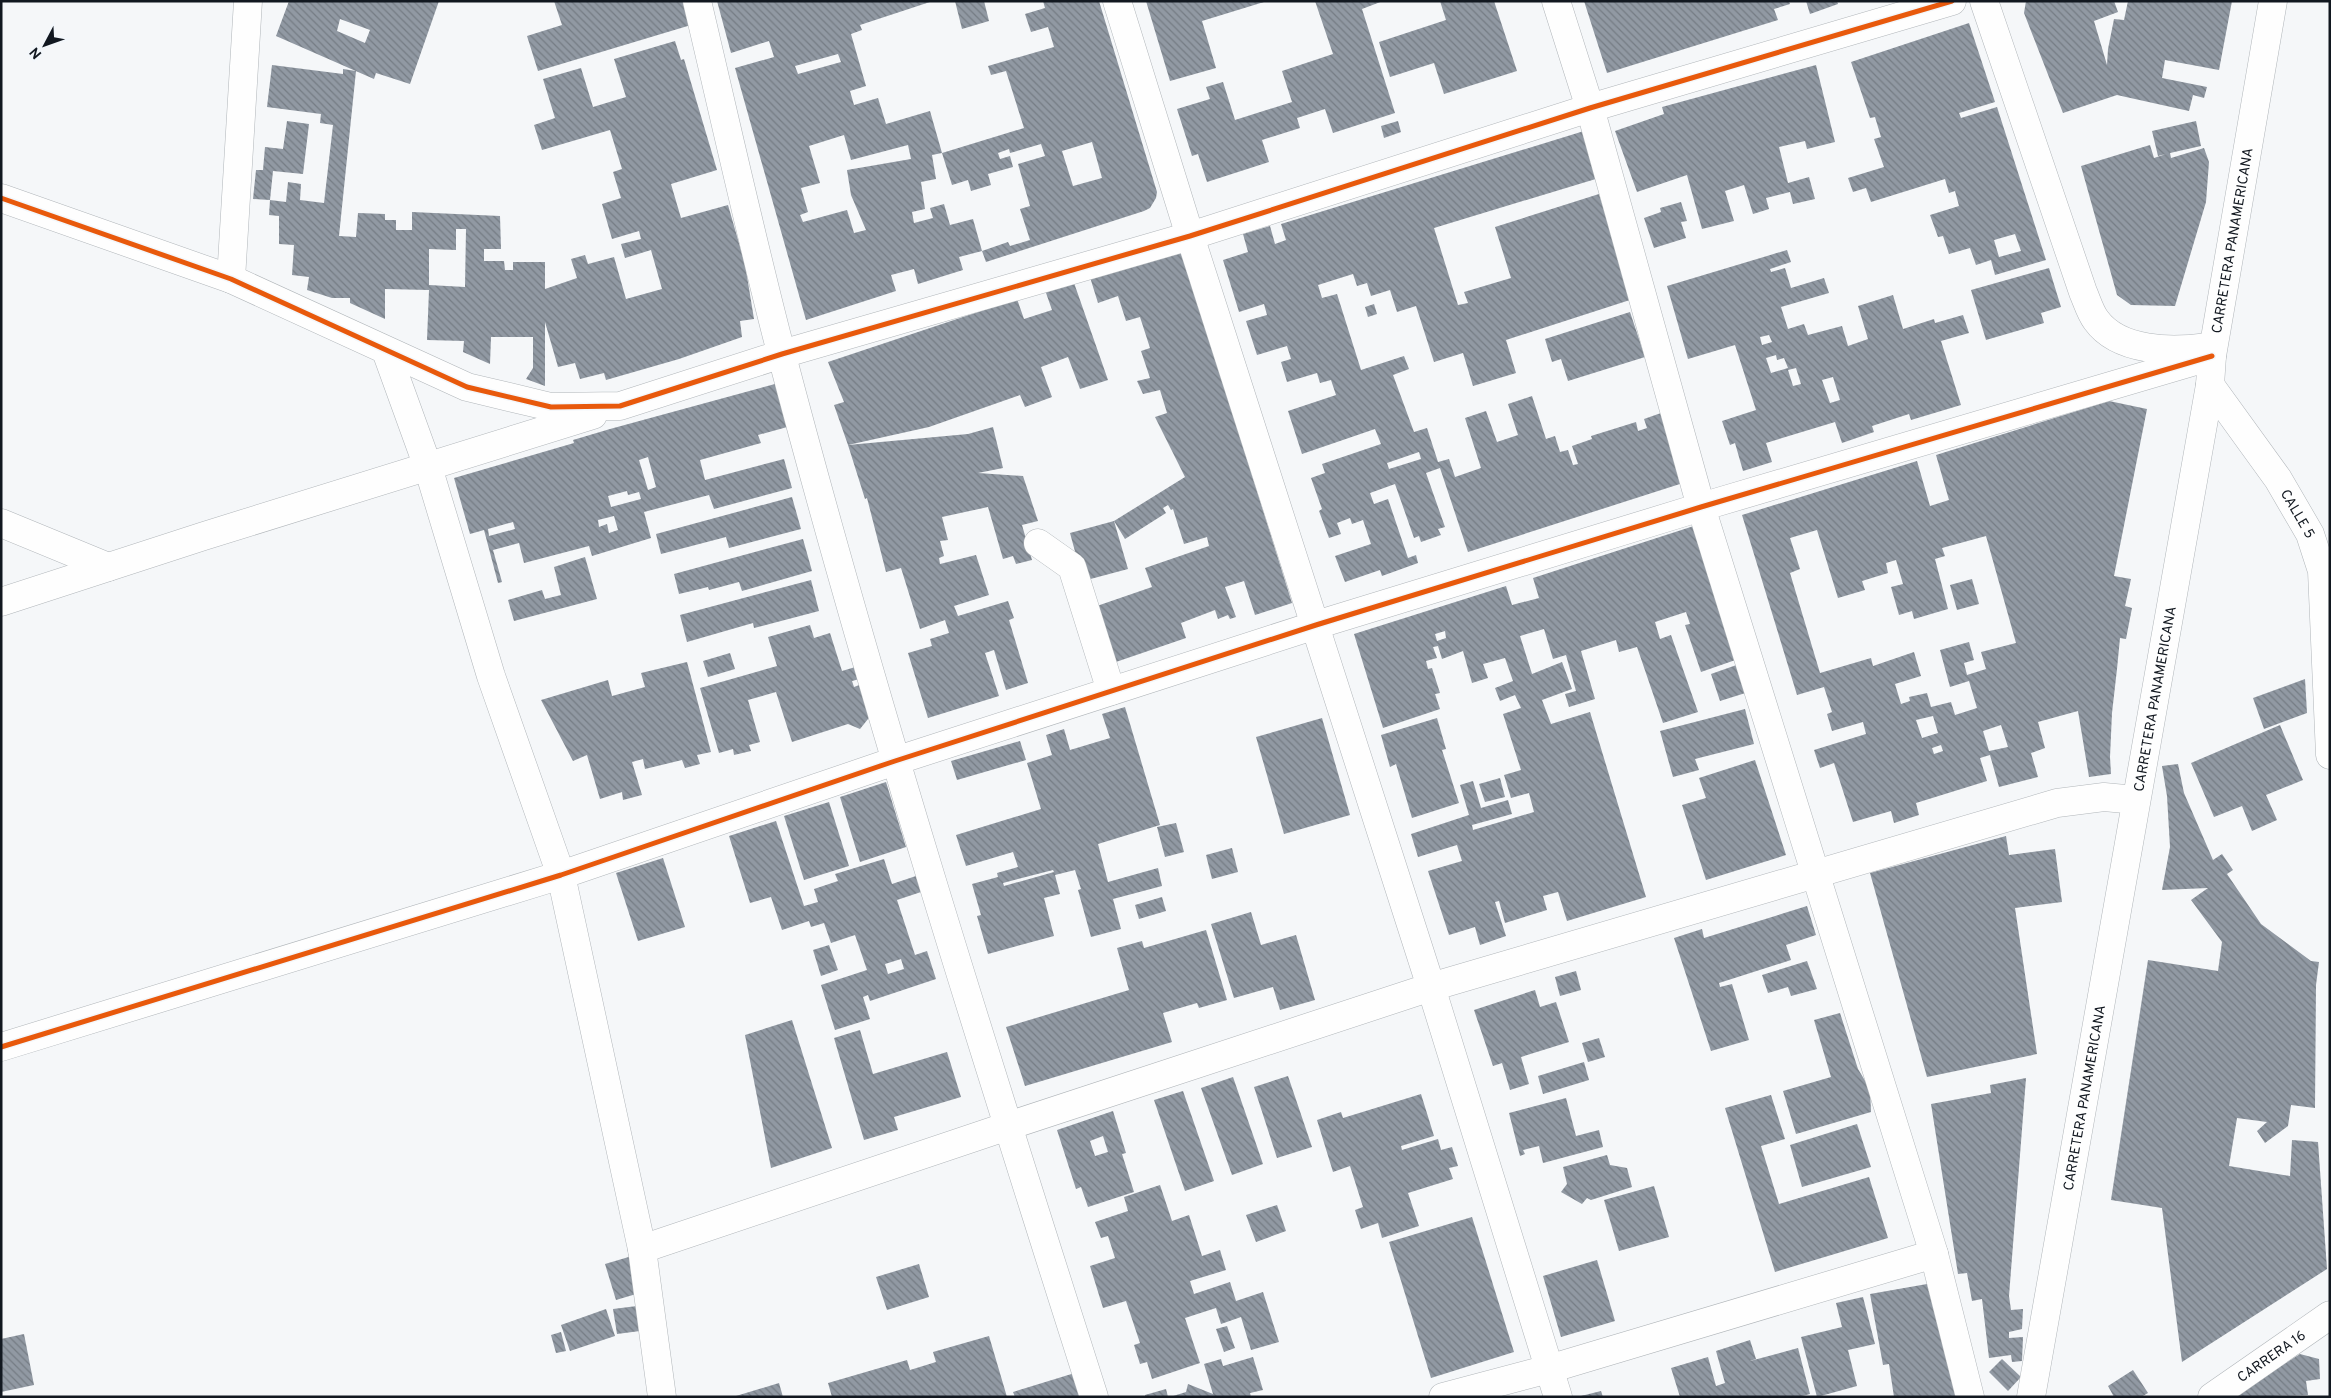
<svg xmlns="http://www.w3.org/2000/svg" width="2331" height="1398" viewBox="0 0 2331 1398" font-family="Overpass,sans-serif">
	<style>
		.building { fill: url(#building-back-hatch); fill-rule: evenodd }
		.lines { fill: none; stroke-linecap: round; stroke-linejoin: round }
		.street-casing { stroke: #b1b6ba; stroke-width: 29 }
		.primary-casing { stroke: #b1b6ba; stroke-width: 29 }
		.street { stroke: #fefefe; stroke-width: 28 }
		.primary { stroke: #fefefe; stroke-width: 28 }
		.cycleway-casing { stroke: #f3f7fb; stroke-width: 8 }
		.cycleway { stroke: #e8590c; stroke-width: 5 }
		.labels { text-anchor: middle; stroke-width: 5; stroke-linejoin: round; paint-order: stroke }
		.street-label { font-size: 14px; fill: #121820; stroke: #f3f7fb }
	</style>
	<defs>
		<pattern id="building-back-hatch" width="6" height="6" patternUnits="userSpaceOnUse" patternTransform="scale(1.25)"><rect width="6" height="6" fill="#9199a3"/><path d="M-1 5l2 2M0 0l6 6M5-1l2 2" fill="none" stroke="#757c84"/></pattern>
	</defs>
	<rect width="100%" height="100%" fill="#f5f7f9"/>
	<g class="building">
		<path d="M289,1H439L410,84L376,73L374,79L276,36ZM340,19L370,30L365,43L337,31Z"/>
		<path d="M554,1H685L691,25L538,71L527,36L562,25Z"/>
		<path d="M717,1H933L860,25L862,30L851,34L866,86L850,91L854,105L878,98L886,124L930,111L942,153L932,155L936,179L921,182L925,209L912,212L914,223L933,218L930,208L944,204L950,225L973,219L982,251L959,257L963,270L918,284L914,269L891,275L896,291L806,320L735,68L774,57L769,41L731,53ZM838,54L841,62L798,74L795,66ZM844,135L851,160L908,145L911,159L847,170L851,195L866,230L854,233L847,210L803,222L800,215L808,212L801,188L820,183L809,146Z"/>
		<path d="M955,1H984L989,21L962,29Z"/>
		<path d="M1043,1H1099L1157,192L1156,198L1150,208L1144,211L986,262L982,251L1008,242L1010,246L1030,240L1020,209L1030,206L1018,164L1045,156L1041,144L1010,153L1009,149L998,153L1000,159L1010,156L1013,167L988,174L991,185L971,191L968,180L952,185L942,153L1024,128L1006,71L991,75L988,66L1054,47L1048,27L1031,32L1025,14L1045,8ZM1092,142L1102,178L1073,186L1062,151Z"/>
		<path d="M1146,1H1264V2L1202,21L1216,68L1170,81Z"/>
		<path d="M1315,1H1383L1362,9L1395,113L1333,133L1325,109L1297,118L1300,128L1262,140L1269,162L1207,182L1198,154L1192,156L1177,109L1210,99L1206,87L1223,82L1235,120L1292,102L1282,71L1333,54Z"/>
		<path d="M1440,1H1494L1517,71L1444,94L1434,63L1390,77L1379,42L1446,20Z"/>
		<path d="M1584,1H1789L1790,4L1774,9L1778,20L1607,73Z"/>
		<path d="M1806,1H1837L1838,4L1810,14Z"/>
		<path d="M2026,1H2114L2118,12L2094,21L2107,65L2108,49L2114,19L2124,20L2128,1H2232L2219,70L2165,60L2162,78L2207,87L2204,98L2193,95L2189,111L2117,95L2063,113L2024,13Z"/>
		<path d="M1969,23L1995,102L1959,113L1961,118L1997,107L2046,260L1995,275L1991,260L1976,265L1970,248L1949,254L1943,236L1938,237L1930,215L1959,206L1955,191L1949,193L1945,179L1871,202L1866,188L1853,192L1848,178L1884,167L1874,139L1881,137L1875,117L1870,118L1851,62ZM2015,234L2021,251L1999,257L1994,240Z"/>
		<path d="M675,41L681,60L684,59L717,170L671,184L681,218L728,205L745,264L754,319L740,321L742,337L679,359L606,380L604,373L580,379L575,363L558,367L545,322V386L526,379L533,368V337H491L490,364L463,352L464,341L427,340L429,290L385,289V319L350,303V298H332L307,290L309,277L292,275L294,245L279,244V216L269,215L270,200L286,202L288,182L301,184L300,200L324,203L333,125L320,123L321,114L267,107L272,65L343,74V69L356,71L339,236L356,237L358,213L385,214V220H396V230H412V212L500,216L501,249H484V261H504L505,270H513V262H545V289L577,278L571,259L585,255L588,264L614,257L626,299L662,289L651,250L625,258L621,244L641,239L639,231L612,239L602,204L621,198L613,172L622,169L610,130L542,150L534,125L555,118L543,79L581,68L593,107L626,97L614,59ZM456,229H466L465,287L429,285V249L456,250Z"/>
		<path d="M1816,65L1835,142L1807,149L1805,141L1779,147L1788,183L1809,177L1815,199L1793,204L1790,192L1766,198L1769,209L1753,214L1744,185L1725,191L1734,221L1702,229L1687,175L1637,192L1615,131L1664,114L1662,107Z"/>
		<path d="M287,121L309,124L303,174L273,171L270,200L253,199L256,170H263L265,147L283,149Z"/>
		<path d="M1398,121L1401,132L1384,138L1381,126Z"/>
		<path d="M2196,121L2201,146L2170,153L2171,158L2204,148L2209,162L2206,202L2175,306L2131,305L2117,295L2081,166L2150,145L2154,158L2166,154L2158,156L2152,131Z"/>
		<path d="M1584,131L1599,178L1434,228L1458,305L1468,303L1464,292L1511,278L1495,227L1599,194L1633,299L1506,340L1516,373L1473,386L1463,353L1434,362L1416,306L1397,312L1390,290L1371,296L1367,283L1357,286L1353,274L1318,285L1322,298L1337,294L1361,370L1404,356L1409,369L1393,375L1414,432L1427,428L1438,462L1449,459L1455,477L1481,468L1465,418L1486,411L1497,442L1518,435L1508,404L1532,396L1546,439L1555,436L1560,452L1568,450L1573,465L1578,464L1572,446L1592,439L1591,436L1636,422L1638,431L1647,428L1644,419L1661,413L1683,483L1468,552L1440,468L1426,473L1445,527L1438,529L1441,535L1421,542L1419,536L1414,538L1395,484L1370,493L1374,504L1388,499L1408,558L1416,555L1418,563L1382,576L1380,570L1345,582L1335,556L1371,544L1363,520L1352,524L1350,518L1337,523L1341,534L1329,538L1319,511L1322,509L1311,478L1325,473L1322,464L1381,444L1375,429L1302,454L1288,411L1336,395L1331,380L1320,383L1317,373L1287,382L1281,362L1291,359L1287,346L1257,355L1246,321L1267,315L1264,304L1239,312L1223,260L1248,252L1243,234L1270,226L1275,244L1286,240L1281,224ZM1419,452L1421,459L1389,469L1387,463Z"/>
		<path d="M1681,202L1687,221L1681,222L1686,238L1654,248L1644,218L1661,212L1660,208Z"/>
		<path d="M1180,245L1292,603L1255,615L1244,581L1225,587L1236,617L1230,619L1228,615L1218,619L1215,610L1181,623L1186,638L1113,663L1094,607L1152,587L1145,568L1209,546L1207,537L1184,544L1173,509L1171,510L1168,505L1163,508L1166,513L1125,539L1114,521L1185,477L1155,417L1167,413L1160,390L1143,394L1137,381L1150,378L1141,351L1150,348L1140,317L1126,321L1118,296L1098,303L1089,274Z"/>
		<path d="M1787,250L1791,262L1770,269L1771,272L1785,268L1791,288L1824,278L1829,293L1781,307L1788,329L1804,324L1808,335L1842,326L1848,346L1868,339L1858,306L1893,295L1903,329L1934,319L1935,323L1963,315L1969,333L1941,341L1961,405L1911,420L1909,414L1872,426L1874,432L1842,443L1835,422L1766,443L1772,462L1743,471L1735,443L1730,445L1722,421L1756,410L1735,345L1688,359L1667,286ZM1769,335L1772,342L1762,345L1760,337ZM1776,355L1777,360L1784,358L1788,368L1771,373L1766,358ZM1796,368L1801,384L1793,386L1788,370ZM1833,377L1840,400L1830,403L1822,380Z"/>
		<path d="M2049,268L2061,307L2041,313L2044,323L1986,340L1971,290Z"/>
		<path d="M1073,280L1108,380L1080,389L1068,357L1041,367L1052,397L1025,407L1020,395L929,427L848,445L834,405L844,402L828,362L1017,299L1024,319L1052,310L1045,290Z"/>
		<path d="M1374,304L1377,314L1368,317L1365,307Z"/>
		<path d="M1630,312L1645,357L1568,381L1561,359L1552,362L1545,339Z"/>
		<path d="M786,381L798,424L758,435L761,443L700,460L705,480L784,459L792,488L714,509L709,495L644,512L651,538L592,556L589,546L524,563L519,543L493,550L502,582L498,583L484,530L470,534L454,478L574,443L573,440L610,429ZM648,457L656,487L648,490L639,460ZM627,491L628,495L639,492L641,499L611,507L608,496ZM614,516L618,530L609,533L607,524L599,527L598,520ZM513,522L515,529L489,536L488,529Z"/>
		<path d="M2109,401L2147,409L2114,576L2131,579L2125,606L2132,608L2126,639L2120,638L2117,669L2112,713L2110,757L2111,774L2089,777L2078,711L2038,722L2045,748L2031,753L2038,777L1999,787L1990,755L1980,758L1987,781L1916,803L1919,815L1894,823L1891,811L1853,822L1834,763L1820,768L1814,750L1866,734L1863,722L1832,731L1827,714L1832,712L1824,687L1797,695L1742,515L1917,461L1930,506L1949,500L1936,455ZM1817,530L1838,598L1865,590L1862,581L1888,573L1886,563L1896,560L1903,584L1891,587L1899,615L1912,611L1914,619L1948,609L1935,559L1945,556L1942,548L1986,536L2016,643L1981,652L1986,669L1967,675L1964,663L1974,660L1969,642L1940,650L1950,687L1969,681L1977,708L1955,715L1951,702L1931,707L1927,693L1909,697L1910,701L1901,704L1895,684L1921,676L1914,652L1873,666L1871,658L1820,673L1790,573L1800,569L1790,538ZM1933,716L1938,733L1922,738L1916,720ZM2001,725L2008,747L1989,751L1983,731ZM1941,745L1943,751L1934,754L1932,748Z"/>
		<path d="M993,427L1003,468L978,473L1023,476L1038,521L1022,525L1032,560L1016,564L1013,556L1003,559L988,507L942,517L948,540L940,541L944,556L939,558L940,564L976,555L989,595L954,606L958,616L1008,601L1014,618L1009,620L1028,683L1006,690L994,650L985,653L999,696L928,718L908,653L932,646L930,639L949,633L945,620L920,629L901,568L886,572L867,498L865,499L848,445L968,434Z"/>
		<path d="M792,497L801,529L729,548L726,537L661,554L656,534Z"/>
		<path d="M1114,521L1128,569L1083,581L1070,533Z"/>
		<path d="M1700,524L1744,657L1701,672L1685,625L1690,624L1686,612L1655,622L1660,639L1671,635L1698,712L1663,723L1637,647L1619,652L1616,640L1581,651L1595,699L1569,707L1565,694L1576,691L1566,655L1553,659L1544,629L1520,636L1532,674L1562,662L1572,689L1542,700L1551,724L1590,712L1646,897L1567,921L1558,892L1543,896L1547,910L1505,923L1499,901L1495,902L1506,936L1480,945L1475,927L1449,935L1428,871L1462,861L1457,845L1418,857L1411,834L1469,815L1460,785L1473,781L1481,808L1508,800L1512,814L1472,825L1473,830L1534,812L1529,793L1511,798L1504,775L1521,770L1503,714L1521,708L1515,695L1500,701L1495,688L1513,681L1505,658L1483,664L1488,678L1472,683L1463,651L1442,659L1438,646L1433,647L1437,658L1426,661L1428,669L1432,668L1440,693L1435,694L1440,709L1383,728L1354,634L1506,586L1512,605L1539,598L1533,578ZM1445,631L1446,638L1437,641L1435,634Z"/>
		<path d="M803,539L812,571L742,591L739,582L709,590L708,587L679,594L674,574Z"/>
		<path d="M585,557L597,599L514,621L508,600L542,590L545,599L561,595L554,567Z"/>
		<path d="M1972,579L1979,604L1957,610L1950,585Z"/>
		<path d="M811,580L819,611L754,628L753,623L687,642L680,615Z"/>
		<path d="M810,625L814,638L830,633L842,671L862,665L867,677L852,681L854,687L862,684L872,714L860,729L848,724L792,742L776,692L748,700L760,742L749,745L751,751L734,755L733,749L719,753L700,688L777,666L768,637Z"/>
		<path d="M730,653L735,669L708,677L703,661Z"/>
		<path d="M687,662L711,752L697,755L700,764L685,768L682,760L645,769L643,759L632,762L642,795L623,800L622,792L600,799L587,755L573,761L541,700L608,680L612,696L645,687L641,673Z"/>
		<path d="M1745,662L1755,690L1720,701L1711,674Z"/>
		<path d="M2305,679L2307,713L2264,729L2253,698Z"/>
		<path d="M1125,707L1160,825L1098,844L1108,882L1158,868L1162,886L1113,899L1121,929L1091,937L1078,890L1081,889L1075,870L1055,875L1060,894L1044,898L1054,936L988,954L977,916L981,915L972,884L998,877L997,873L1018,867L1013,852L966,866L956,835L1041,809L1027,763L1052,755L1046,735L1064,729L1070,750L1110,738L1102,714ZM1053,870L1054,872L1004,886L1003,883Z"/>
		<path d="M1745,709L1754,744L1695,759L1699,770L1673,777L1660,731Z"/>
		<path d="M1322,718L1350,815L1284,834L1256,737Z"/>
		<path d="M1437,718L1446,749L1442,750L1459,803L1412,818L1396,764L1390,767L1381,735Z"/>
		<path d="M2280,725L2303,780L2266,795L2277,820L2252,831L2242,806L2214,817L2191,763Z"/>
		<path d="M1020,741L1026,760L957,780L951,761Z"/>
		<path d="M1755,760L1786,855L1706,880L1682,805L1706,798L1699,778Z"/>
		<path d="M2178,764L2184,793L2213,860L2222,854L2233,870L2227,874L2261,924L2311,961L2319,962L2316,985L2315,1108L2291,1105L2288,1126L2265,1143L2257,1131L2267,1122L2237,1118L2229,1166L2290,1176L2292,1140L2318,1142L2327,1269L2182,1362L2162,1208L2111,1200L2148,960L2218,971L2222,942L2191,900L2208,888L2162,890L2170,847L2167,796L2162,766Z"/>
		<path d="M1500,778L1505,797L1485,802L1479,784Z"/>
		<path d="M886,782L906,847L860,862L840,797Z"/>
		<path d="M829,802L849,866L804,880L784,816Z"/>
		<path d="M776,821L804,906L818,902L814,889L838,881L835,874L884,859L892,884L916,876L921,892L897,900L915,955L927,951L936,979L870,1001L868,995L863,997L870,1019L835,1030L821,985L867,970L855,935L831,943L824,923L811,927L809,921L782,930L771,897L750,903L729,836ZM901,959L904,969L888,974L885,964Z"/>
		<path d="M1176,823L1184,852L1165,857L1157,827Z"/>
		<path d="M2006,836L2009,855L2055,849L2062,902L2015,908L2037,1054L1927,1077L1870,873Z"/>
		<path d="M1232,848L1238,872L1212,879L1206,855Z"/>
		<path d="M663,858L685,927L638,941L616,873Z"/>
		<path d="M1162,897L1166,911L1139,919L1135,905Z"/>
		<path d="M1807,906L1816,935L1786,945L1791,960L1719,983L1720,987L1732,984L1749,1040L1711,1051L1674,938L1702,929L1704,938Z"/>
		<path d="M1251,912L1261,945L1296,935L1315,1000L1280,1010L1273,987L1234,998L1211,924Z"/>
		<path d="M1206,930L1227,1000L1199,1008L1197,1003L1163,1013L1172,1042L1025,1086L1006,1027L1129,990L1117,948L1142,941L1144,948Z"/>
		<path d="M829,945L838,970L821,976L813,950Z"/>
		<path d="M1807,961L1817,989L1791,996L1788,987L1768,993L1762,975Z"/>
		<path d="M1576,971L1581,990L1560,996L1555,977Z"/>
		<path d="M1535,990L1540,1007L1556,1002L1569,1042L1521,1057L1529,1084L1510,1090L1502,1063L1493,1066L1474,1010Z"/>
		<path d="M1840,1013L1858,1069L1870,1089L1871,1112L1796,1134L1783,1091L1831,1077L1814,1020Z"/>
		<path d="M792,1020L832,1148L771,1168L745,1035Z"/>
		<path d="M860,1030L873,1074L947,1052L961,1097L894,1117L898,1130L864,1140L834,1038Z"/>
		<path d="M1599,1038L1605,1057L1588,1062L1582,1043Z"/>
		<path d="M1584,1062L1589,1080L1543,1094L1538,1076Z"/>
		<path d="M1288,1076L1312,1147L1277,1158L1254,1087Z"/>
		<path d="M1233,1077L1263,1164L1232,1175L1201,1088Z"/>
		<path d="M2026,1078L2009,1296L2011,1310L2023,1309L2022,1329L2009,1332V1338L2023,1337L2022,1361L2012,1362L2011,1355L1989,1358L1982,1299L1972,1301L1967,1273L1958,1274L1931,1104L1991,1093L1990,1085Z"/>
		<path d="M1183,1091L1214,1181L1185,1191L1154,1100Z"/>
		<path d="M1421,1094L1434,1136L1401,1146L1402,1150L1438,1139L1441,1150L1452,1147L1458,1166L1449,1168L1453,1179L1408,1193L1419,1226L1382,1238L1378,1223L1361,1229L1355,1210L1363,1207L1350,1166L1333,1172L1317,1120L1341,1112L1343,1118Z"/>
		<path d="M1771,1095L1785,1139L1761,1146L1779,1204L1869,1177L1888,1238L1775,1272L1725,1108Z"/>
		<path d="M1566,1098L1576,1136L1599,1130L1603,1147L1543,1163L1539,1146L1523,1150L1525,1154L1520,1156L1509,1113Z"/>
		<path d="M1113,1111L1126,1153L1122,1154L1134,1192L1088,1207L1081,1187L1076,1189L1057,1130ZM1103,1136L1108,1152L1095,1156L1090,1141Z"/>
		<path d="M1857,1124L1871,1167L1802,1187L1790,1145Z"/>
		<path d="M1607,1155L1610,1165L1627,1168L1632,1187L1591,1200L1587,1198L1582,1204L1561,1192L1567,1184L1563,1167Z"/>
		<path d="M1160,1185L1172,1221L1189,1215L1202,1256L1220,1250L1226,1270L1190,1281L1194,1294L1230,1282L1236,1301L1263,1292L1279,1342L1251,1350L1241,1317L1221,1324L1216,1308L1185,1318L1200,1363L1152,1379L1147,1362L1140,1364L1134,1345L1140,1343L1126,1301L1103,1308L1090,1266L1115,1258L1108,1236L1101,1238L1095,1222L1128,1211L1124,1197Z"/>
		<path d="M1654,1186L1669,1237L1619,1251L1604,1200Z"/>
		<path d="M1277,1205L1286,1231L1256,1242L1246,1215Z"/>
		<path d="M1472,1217L1514,1352L1431,1378L1389,1242Z"/>
		<path d="M632,1256L643,1292L616,1300L605,1264Z"/>
		<path d="M1597,1260L1615,1321L1561,1337L1543,1276Z"/>
		<path d="M919,1264L929,1297L887,1310L876,1277Z"/>
		<path d="M1927,1284L1957,1397H1894L1889,1364L1883,1365L1870,1294Z"/>
		<path d="M1863,1297L1875,1344L1848,1350L1857,1386L1817,1397L1801,1337L1842,1327L1836,1303Z"/>
		<path d="M637,1306L640,1331L617,1334L613,1309Z"/>
		<path d="M606,1309L615,1336L570,1351L561,1325Z"/>
		<path d="M1227,1326L1235,1348L1224,1352L1216,1329Z"/>
		<path d="M561,1332L566,1351L556,1353L551,1335Z"/>
		<path d="M24,1334L34,1385L1,1392V1339Z"/>
		<path d="M989,1336L1007,1397H832L828,1383L907,1360L910,1370L936,1362L933,1352Z"/>
		<path d="M1750,1340L1756,1359L1750,1361L1798,1348L1810,1394L1798,1397H1680L1671,1368L1708,1357L1716,1386L1725,1383L1716,1351Z"/>
		<path d="M2300,1354L2319,1359L2320,1379L2306,1381L2308,1395L2239,1397V1392Z"/>
		<path d="M1253,1357L1263,1390L1250,1393L1251,1397H1170L1186,1392L1188,1384L1213,1394L1204,1364L1221,1359L1223,1366Z"/>
		<path d="M2002,1359L2021,1377L2008,1391L1989,1372Z"/>
		<path d="M2133,1370L2148,1393L2141,1397H2114L2108,1386Z"/>
		<path d="M1078,1372L1086,1397H1015L1013,1392Z"/>
		<path d="M779,1383L783,1397H736V1396Z"/>
		<path d="M1166,1389L1168,1397H1145V1395Z"/>
		<path d="M1601,1391L1603,1397H1581V1396Z"/>
	</g>
	<g class="lines">
		<g class="street-casing">
			<g id="street">
				<path d="M697,1C725,119 751,238 782,356C874,706 984,1052 1094,1397"/>
				<path d="M1556,1L1590,108L1701,507L1934,1254L1970,1397"/>
				<path d="M1984,1L2083,292C2087,301 2090,312 2096,320C2119,352 2172,352 2207,347"/>
				<path d="M1,198L231,279L467,387L551,407L620,406L782,354L1190,236L1590,108L1952,1"/>
				<path d="M231,279L248,1"/>
				<path d="M386,351L428,467L491,676L561,875L642,1249L662,1397"/>
				<path id="s1" d="M2210,385L2278,479L2310,534L2322,571L2330,755"/>
				<path d="M1,523L108,567"/>
				<path d="M1038,543L1072,567L1111,691"/>
				<path d="M1,602L204,536L593,415"/>
				<path d="M1,1047L561,875L895,761L1316,625L1701,507L2212,356"/>
				<path d="M642,1249L1008,1126L1431,987L1190,236L1117,1"/>
				<path d="M1443,1397L1549,1369L1934,1254"/>
				<path d="M1558,1397L1431,987L2057,803L2104,797L2136,800"/>
				<path id="s2" d="M2212,1397L2330,1315"/>
			</g>
		</g>
		<g class="primary-casing">
			<g id="primary">
				<path id="s3" d="M2031,1397L2210,385L2212,356L2273,1"/>
			</g>
		</g>
		<use href="#street" class="street"/>
		<use href="#primary" class="primary"/>
		<g class="cycleway-casing">
			<g id="cycleway">
				<path d="M1,198L231,279L467,387L551,407L620,406L782,354L1190,236L1590,108L1952,1"/>
				<path d="M1,1047L561,875L895,761L1316,625L1701,507L2212,356"/>
			</g>
		</g>
		<use href="#cycleway" class="cycleway"/>
	</g>
	<g class="labels">
		<g class="street-label">
			<text dy="5" stroke="none"><textPath href="#s3" startOffset="1174">CARRETERA PANAMERICANA</textPath></text>
			<text dy="5" stroke="none"><textPath href="#s1" startOffset="156">CALLE 5</textPath></text>
			<text dy="5" stroke="none"><textPath href="#s3" startOffset="709">CARRETERA PANAMERICANA</textPath></text>
			<text dy="5" stroke="none"><textPath href="#s3" startOffset="304">CARRETERA PANAMERICANA</textPath></text>
			<text dy="5" stroke="none"><textPath href="#s2" startOffset="72">CARRERA 16</textPath></text>
		</g>
	</g>
	<rect width="2331" height="1398" fill="none" stroke="#121820" stroke-width="5"/>
	<g transform="translate(45 45) rotate(229)" stroke="#f3f7fb" stroke-width="4" paint-order="stroke">
	<path d="M0-4L9 19L0 12L-9 19Z" fill="#121820"/>
	<text y="-8" font-size="14" font-weight="bold" text-anchor="middle" fill="#121820">N</text>
	</g>
</svg>
